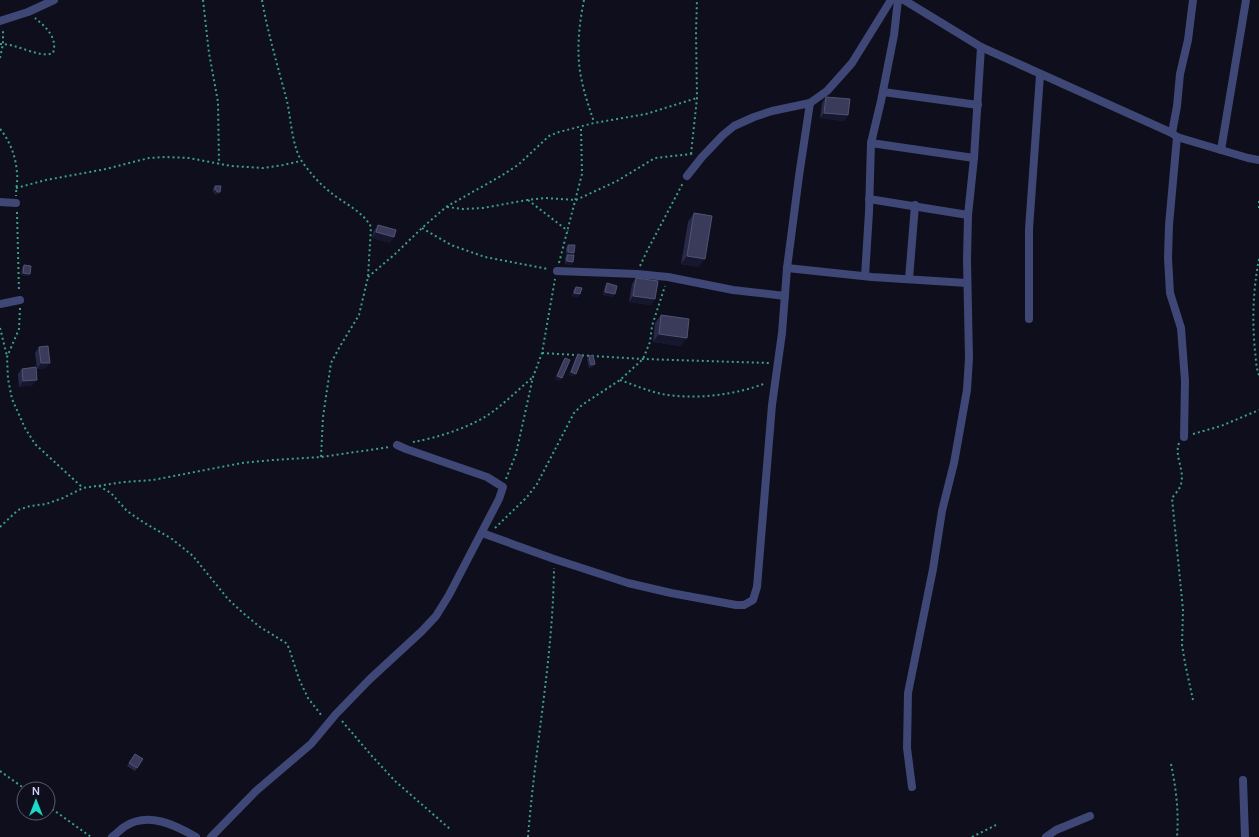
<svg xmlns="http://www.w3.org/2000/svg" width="1259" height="837" viewBox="0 0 1259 837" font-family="Manrope,sans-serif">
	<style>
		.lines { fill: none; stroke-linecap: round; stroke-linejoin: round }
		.path { stroke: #3ba086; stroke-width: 2; stroke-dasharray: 2 3; stroke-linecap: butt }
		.minor { stroke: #3e4775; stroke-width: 8 }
		.wall { fill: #282947 }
		.shaded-wall { fill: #16162e }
		.building { fill: #3a3b5a; stroke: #515373 }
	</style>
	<rect width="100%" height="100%" fill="#0e0e1c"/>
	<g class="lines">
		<g class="path">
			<path d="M203,0L209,53L218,102L219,164"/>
			<path d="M262,0C268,34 278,67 287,101C291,119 292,148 303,163C311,174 319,183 330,192C343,203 363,211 371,227L368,277L359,315L339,348L331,363L323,417L321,457"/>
			<path d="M584,0C579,25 576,52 581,77C584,93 589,107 594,122"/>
			<path d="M0,44C16,43 40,59 53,53C58,38 46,27 35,18"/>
			<path d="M0,58L3,44V30"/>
			<path d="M0,129C10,141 16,157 17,173C18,180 16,188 16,196"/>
			<path d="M691,154L697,98L696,32L697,0"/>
			<path d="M16,188L46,180L106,169L149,158L165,157L189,158L231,166L263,168L283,165L301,161"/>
			<path d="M528,200L568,231"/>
			<path d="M1259,201V209"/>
			<path d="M447,207L463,209L483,208L527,200L545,198L576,200L617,181L655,158L691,154L694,152"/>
			<path d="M17,212L19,291"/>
			<path d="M422,228L451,245L485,257L548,269"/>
			<path d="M1259,259C1253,290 1252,320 1255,351C1256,359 1256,368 1259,375"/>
			<path d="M559,263L582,174L581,127"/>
			<path d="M640,266L647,251L683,183"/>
			<path d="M368,277L394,255L422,228L446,207L501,176L518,165L549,136L559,132L594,123L646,114L697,98"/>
			<path d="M20,308L19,329L7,357L8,379L12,399L25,428L35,444L83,488"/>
			<path d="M0,328L7,356"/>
			<path d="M542,353L643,359L769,363"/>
			<path d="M620,380C634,385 648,391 662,394C694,400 736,395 766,383"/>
			<path d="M1193,434L1221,426L1259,410"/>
			<path d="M413,442C437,438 471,427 491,413C506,402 519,389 533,377"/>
			<path d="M1179,443C1174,456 1185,470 1181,484C1180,489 1175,494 1172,498L1183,610L1182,645L1185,663L1193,700"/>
			<path d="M506,479L516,454L533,377L542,353L555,279"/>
			<path d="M99,486L111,493L127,511L143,522L172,539L193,556L228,599L243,613L260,627L286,643L289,648L299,679L308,698L322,716"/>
			<path d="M0,527L18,510L30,506L46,504L63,498L83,488L124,482L153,480L242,463L273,460L321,457L390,447"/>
			<path d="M495,528L527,497L537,484L574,413L582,405L620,380L643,359L650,342L652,326L665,286"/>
			<path d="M342,721L371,755L395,781L450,829"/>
			<path d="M1171,764C1176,788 1179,812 1177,837"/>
			<path d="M0,771L25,789"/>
			<path d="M48,806L91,837"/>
			<path d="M528,837C535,747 553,658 554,568"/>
			<path d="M972,837L996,825"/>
		</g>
		<g class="minor">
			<path d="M904,0L981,47L1172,133L1177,137L1248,158L1259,160"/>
			<path d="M0,21L28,12L54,0"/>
			<path d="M883,92L978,105"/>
			<path d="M1172,133L1177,106L1180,74L1188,40L1193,0"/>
			<path d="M1177,137L1169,225L1168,258L1170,293L1181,328L1185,381L1184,437"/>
			<path d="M871,143L974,158"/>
			<path d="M1221,150L1246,0"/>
			<path d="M687,176L702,157L723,135L734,126L754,117L772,111L810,103L827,91L852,63L891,0"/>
			<path d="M869,199L968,215"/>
			<path d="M0,202L16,203"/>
			<path d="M787,268L872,277L967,283"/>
			<path d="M557,271L637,274L668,277L733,290L785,296"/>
			<path d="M865,276L869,212L871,143L881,101L894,35L898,0"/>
			<path d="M909,279L915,205"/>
			<path d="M0,304L20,300"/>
			<path d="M1029,319V229L1040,75"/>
			<path d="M482,533L554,559L628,583L671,593L736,605H744L753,600L757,587L772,405L782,333L787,268L799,176L810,103"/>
			<path d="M1243,780L1245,837"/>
			<path d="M912,787L907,748L908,693L933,569L942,511L954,463L967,390L969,358L967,260L968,215L974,158L981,47"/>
			<path d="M112,837C116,834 120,830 124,827C148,811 175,825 196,837"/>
			<path d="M211,837L256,791L311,744L336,714L370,679L422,631L436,616L449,595L499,499L503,487L487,477L406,449L397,445"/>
			<path d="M1046,837L1056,830L1090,816"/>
		</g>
	</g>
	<g class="wall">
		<path d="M826,97L848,115L844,121L820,118L822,103Z"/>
		<path d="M215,186L220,192L218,195H215V193H213V189Z"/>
		<path d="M694,213L699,267L681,264L688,222Z"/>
		<path d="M378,225L390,243L372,238L374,231Z"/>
		<path d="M568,245L572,255L573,262L571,265L565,264V258L567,255H566V248Z"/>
		<path d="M24,265L30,274L28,276L21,275L22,268Z"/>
		<path d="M636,278L651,305L629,302L632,284Z"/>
		<path d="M607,283L613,297L603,295L605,286Z"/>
		<path d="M576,287L578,297L572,296L574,289Z"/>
		<path d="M661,315L681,346L653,342L655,323Z"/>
		<path d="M39,347L46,368L37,369L35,353Z"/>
		<path d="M578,354L574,376L569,375L576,357Z"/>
		<path d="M589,356L595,364L593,367L589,368L587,359Z"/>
		<path d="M565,358L560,381L555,379L563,361Z"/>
		<path d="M22,369L33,385L19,387L18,374Z"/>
		<path d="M135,754L143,759L135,771L127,766Z"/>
	</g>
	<g class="shaded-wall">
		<path d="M824,113L848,115L844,121L820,118Z"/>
		<path d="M215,190H217L215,193H213Z"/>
		<path d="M217,192H220L218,195H215Z"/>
		<path d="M376,232L394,237L390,243L372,238Z"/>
		<path d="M568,252L574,253L572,255H566Z"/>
		<path d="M687,256L705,259L699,267L681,264Z"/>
		<path d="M567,261L573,262L571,265L565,264Z"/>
		<path d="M23,273L30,274L28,276L21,275Z"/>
		<path d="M605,292L615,294L613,297L603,295Z"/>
		<path d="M574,293L580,294L578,297L572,296Z"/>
		<path d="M633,296L655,299L651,305L629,302Z"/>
		<path d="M659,334L687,338L681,346L653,342Z"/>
		<path d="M41,363H50L46,368L37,369Z"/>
		<path d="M595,364L593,367L589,368L591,365Z"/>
		<path d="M571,372L576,374L574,376L569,375Z"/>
		<path d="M557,376L562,378L560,381L555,379Z"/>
		<path d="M37,380L33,385L19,387L23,381Z"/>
	</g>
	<g class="building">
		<path d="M826,97L850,99L848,115L824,113Z"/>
		<path d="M215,186H221L220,192H217V190H215Z"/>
		<path d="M694,213L712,216L705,259L687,256Z"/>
		<path d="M378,225L396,230L394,237L376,232Z"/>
		<path d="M568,245H575L574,253L568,252Z"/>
		<path d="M567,255H574L573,262L567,261Z"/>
		<path d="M24,265L31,266L30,274L23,273Z"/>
		<path d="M636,278L658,281L655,299L633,296Z"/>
		<path d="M607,283L617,286L615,294L605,292Z"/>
		<path d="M576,287L582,288L580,294L574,293Z"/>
		<path d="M661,315L689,319L687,338L659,334Z"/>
		<path d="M48,346L50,363H41L39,347Z"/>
		<path d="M578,354L583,356L576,374L571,372Z"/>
		<path d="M593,355L595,364L591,365L589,356Z"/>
		<path d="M565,358L570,360L562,378L557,376Z"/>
		<path d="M36,367L37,380L23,381L22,369Z"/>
		<path d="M135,754L143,759L137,768L129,763Z"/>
	</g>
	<g transform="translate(36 801)"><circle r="19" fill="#0e0e1c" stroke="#5b5c74"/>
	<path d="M0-3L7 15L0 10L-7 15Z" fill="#1cd8c6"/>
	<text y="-6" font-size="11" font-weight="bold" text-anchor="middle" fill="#ced2f9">N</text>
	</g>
</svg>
